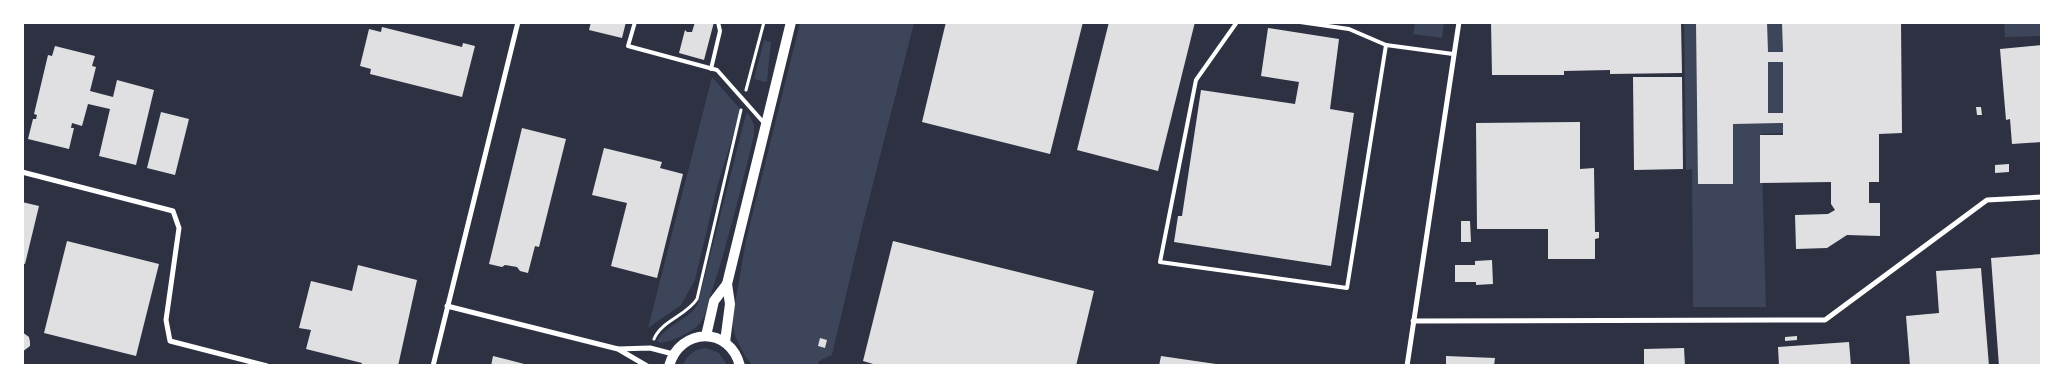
<svg xmlns="http://www.w3.org/2000/svg" width="2064" height="388" viewBox="0 0 2064 388" font-family="'PT Sans',sans-serif">
	<style>
		.green { fill: #3c4559 }
		.building { fill: #e0e0e3; fill-rule: evenodd }
		.lines { fill: none; stroke-linecap: round; stroke-linejoin: round }
		.path { stroke: #fff; stroke-width: 3 }
		.service { stroke: #fff; stroke-width: 4 }
		.minor { stroke: #fff; stroke-width: 5 }
		.secondary { stroke: #fff; stroke-width: 10 }
	</style>
	<rect width="100%" height="100%" fill="#2d3142"/>
	<g class="green">
		<path d="M800,23H914L862,227L832,355L819,361L818,365L753,366L745,356L735,336L732,321L746,240Z"/>
		<path d="M1415,23H1444L1442,38L1413,34Z"/>
		<path d="M1684,23H1783L1785,133L1761,134L1766,307H1693L1692,169L1686,170Z"/>
		<path d="M2004,23H2041V36L2005,37Z"/>
		<path d="M764,40L771,42L767,81L765,82L754,79Z"/>
		<path d="M712,77L741,110L717,187L695,280L681,305L648,328Z"/>
		<path d="M748,113L754,125V135C741,189 728,242 711,294C707,304 707,315 700,323C693,332 671,342 660,343L657,341C668,323 691,319 698,303L746,114Z"/>
		<path d="M706,348L719,353L727,365H683C687,355 694,349 706,348Z"/>
	</g>
	<g class="building">
		<path d="M591,22H626L622,38L589,30Z"/>
		<path d="M695,22H714L704,60L679,53L685,30L687,32H692Z"/>
		<path d="M946,22H1083L1050,154L922,122Z"/>
		<path d="M1109,22H1195L1158,171L1077,150Z"/>
		<path d="M1491,22H1681L1682,73L1610,74V70L1564,71V75H1492Z"/>
		<path d="M1696,22H1767L1768,52H1783L1782,22H1901L1902,133L1879,134V182H1869V203H1880V236L1847,235L1827,248L1796,249L1795,215L1828,214L1835,210L1831,204V182L1760,183V135H1783V123L1733,124V184H1698ZM1768,62H1783V113H1768Z"/>
		<path d="M382,27L462,47L463,43L475,46L462,97L370,74L371,69L360,66L369,29L381,32Z"/>
		<path d="M1268,28L1339,39L1330,109L1354,113L1331,266L1174,242L1178,216H1182L1201,90L1295,104L1299,82L1261,76Z"/>
		<path d="M2042,45V142L2012,144L2010,119L2006,120L2000,49Z"/>
		<path d="M55,46L95,56L92,66L96,67L90,91L113,97L117,80L154,90L136,165L99,156L110,109L88,104L82,126L72,123L71,128H74L69,149L28,139L33,119H36L37,115L34,114L48,55L52,56Z"/>
		<path d="M1633,77H1682L1683,169L1634,170Z"/>
		<path d="M1976,107H1981L1982,115H1977Z"/>
		<path d="M161,112L189,119L175,175L147,168Z"/>
		<path d="M1580,122V169L1594,168L1595,232H1599V238L1595,239V259H1548V229H1477L1476,123Z"/>
		<path d="M522,128L566,139L539,247L535,246L528,273L520,271L517,267L505,265L502,267L489,264Z"/>
		<path d="M604,148L662,162L660,168L683,174L657,278L611,266L627,203L592,195Z"/>
		<path d="M2009,164V172L1995,173V165Z"/>
		<path d="M22,202L39,206L25,264L22,263Z"/>
		<path d="M1461,221H1470L1471,242H1461Z"/>
		<path d="M67,241L159,264L136,356L44,333Z"/>
		<path d="M893,241L1094,291L1076,366H880L863,361Z"/>
		<path d="M2042,254V366H1999L1991,258Z"/>
		<path d="M1492,260L1493,284L1476,285V282H1455V265H1475V261Z"/>
		<path d="M358,265L417,280L398,366H361L362,363L306,349L311,330L299,328L311,281L352,291Z"/>
		<path d="M1981,268L1989,366H1910L1906,316L1939,313L1936,271Z"/>
		<path d="M22,332L29,337L30,342V346L22,352Z"/>
		<path d="M1797,336V340L1785,341V337Z"/>
		<path d="M820,338L827,340L825,348L818,346Z"/>
		<path d="M1849,342L1851,366H1779L1778,347Z"/>
		<path d="M1684,348L1685,366H1644V349Z"/>
		<path d="M493,356L528,365L527,366H491Z"/>
		<path d="M1161,356L1216,364V366H1159Z"/>
		<path d="M1446,356L1495,358L1494,366H1446Z"/>
	</g>
	<g class="lines">
		<g class="path">
			<path d="M746,90L764,22"/>
			<path d="M654,339C661,321 686,316 697,299L741,110"/>
		</g>
		<g class="service">
			<path d="M635,22L628,46L717,70L764,123"/>
			<path d="M1237,22L1196,80L1160,262L1347,288L1386,45"/>
			<path d="M1300,22L1349,29L1386,45L1453,54"/>
			<path d="M711,69L720,31L718,22"/>
		</g>
		<g class="minor">
			<path d="M22,172L173,211L179,228L166,320L170,341L267,366"/>
			<path d="M447,306L618,349L647,366"/>
			<path d="M1413,321L1825,320L1987,200L2042,197"/>
			<path d="M618,349L650,348L673,354"/>
			<path d="M433,366L518,22"/>
			<path d="M1407,366L1459,22"/>
		</g>
		<g class="secondary">
			<path d="M706,336L714,301L727,284"/>
			<path d="M725,342L730,304L727,284L791,22"/>
			<path d="M669,366C680,327 730,326 740,366"/>
		</g>
	</g>
	<rect width="2064" height="388" fill="none" stroke="#ffffff" stroke-width="48"/>
</svg>
